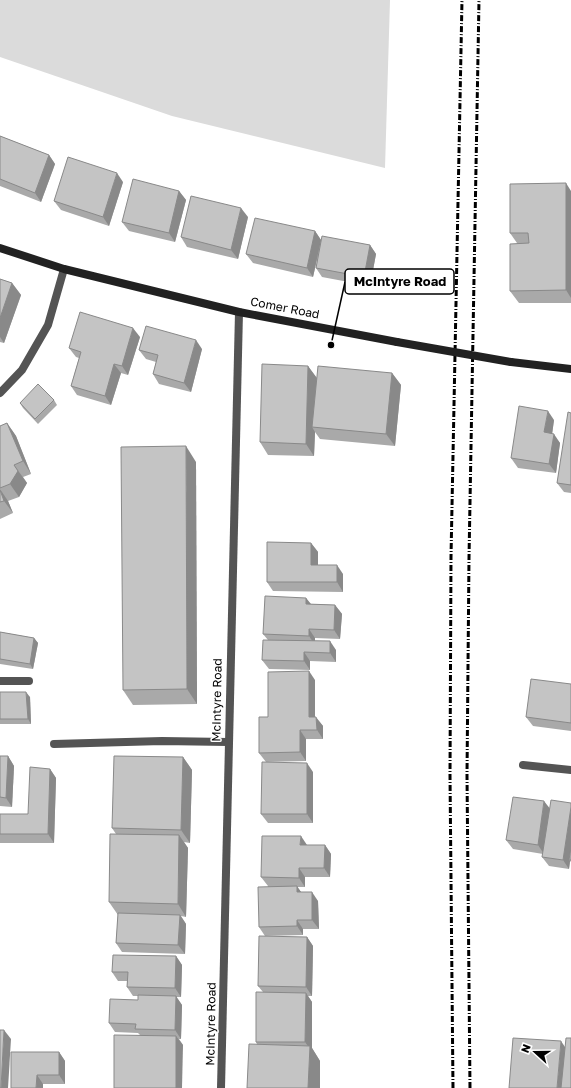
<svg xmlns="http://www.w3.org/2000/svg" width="571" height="1088" viewBox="0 0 571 1088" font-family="'Golos Text',sans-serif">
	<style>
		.green { fill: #dbdbdb }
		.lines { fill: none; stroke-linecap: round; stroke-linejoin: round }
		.lane { stroke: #545454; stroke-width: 8 }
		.street { stroke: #545454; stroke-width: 8 }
		.secondary { stroke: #212121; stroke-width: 8 }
		.rail { stroke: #000; stroke-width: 3; stroke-dasharray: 6 2 1 2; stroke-linecap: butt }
		.secondary-bridge { stroke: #212121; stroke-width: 8 }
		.wall { fill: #a9a9a9 }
		.shaded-wall { fill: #898989 }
		.building { fill: #c4c4c4; stroke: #898989 }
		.labels { text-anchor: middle; stroke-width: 3; stroke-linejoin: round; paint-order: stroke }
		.street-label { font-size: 12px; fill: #000; stroke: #fff }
		.leader { fill: none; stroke: #000; stroke-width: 1.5 }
		.callout-dot { fill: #000; stroke: #fff; stroke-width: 1.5 }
		.callout { fill: #fff; stroke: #000; stroke-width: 1.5 }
		.callout-label { font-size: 13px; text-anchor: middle; font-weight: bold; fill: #000 }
	</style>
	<rect width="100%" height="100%" fill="#fff"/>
	<path class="green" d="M0,0H390L385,168L172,116L0,57Z"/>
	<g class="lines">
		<g class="lane">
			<path d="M0,681H29"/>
			<path d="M54,744L162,741L228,742"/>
		</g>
		<g class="street">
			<path d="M0,393L22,370L48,325L64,269"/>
			<path d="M523,765L571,770"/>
			<path d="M221,1088L239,312"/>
		</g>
		<g class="secondary">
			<path d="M0,248L64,269L239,312L397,342"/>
			<path d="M511,362L571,369"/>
		</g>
		<g class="rail">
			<path d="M453,1088L450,775L451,557L462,0"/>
			<path d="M470,1088L467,775L469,558L479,0"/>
		</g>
		<path class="secondary-bridge" d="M397,342L511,362"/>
	</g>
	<g class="wall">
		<path d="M0,136L49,155L55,164L41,202L0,186Z"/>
		<path d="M123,182L109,226L61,210L54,201Z"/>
		<path d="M179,191L186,200L175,242L129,231L122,222Z"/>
		<path d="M571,191V303H519L510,291L517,243L510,233Z"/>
		<path d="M248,217L238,259L187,247L181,237Z"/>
		<path d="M315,231L321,240L370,245L376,254L370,286L322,277L316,268L318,256L313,277L253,263L246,254Z"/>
		<path d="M0,279L12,283L21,295L4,343L0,342Z"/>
		<path d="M140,337L128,375L121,373L111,405L77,395L71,386L79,358L76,357L69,348Z"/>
		<path d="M202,349L191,392L159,384L153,374L156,362L146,359L139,350Z"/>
		<path d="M308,366L316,378L392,373L401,385L395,446L320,439L315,432L314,456L268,455L260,442Z"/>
		<path d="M54,400L57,405L38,424L23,408L20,403Z"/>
		<path d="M571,413V493L564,492L557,483Z"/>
		<path d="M554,420L552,434L560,443L556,473L518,468L511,458Z"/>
		<path d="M7,423L16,436L31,474L23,477L27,483L19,497L8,501L13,513L0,519V426Z"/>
		<path d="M196,462L197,704L133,705L123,690Z"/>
		<path d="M311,543L318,552V565L343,574V592L273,591L267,582Z"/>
		<path d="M306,598L311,604L335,605L342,614L340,639L315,638V641L336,650V662L310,661V670L269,669L262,660L268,640L263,634Z"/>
		<path d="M0,632L34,638L38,643L33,669L0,664Z"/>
		<path d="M315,680V717L323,726V739H306V761L266,762L259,753L268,717Z"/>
		<path d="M571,684V731L533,726L526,717Z"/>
		<path d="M0,692L30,697L31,724H0Z"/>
		<path d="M0,756H8L14,766L12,807L0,806Z"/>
		<path d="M183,757L192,770L190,843L184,842L188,848L186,917L181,916L186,924L185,954L122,952L116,943L118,915L109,902L116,834L112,828Z"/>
		<path d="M50,769L56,778L54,843H0V814H28Z"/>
		<path d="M313,772V823H268L261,814Z"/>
		<path d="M571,803V862L570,861L569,869L549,866L542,857L543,854L513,849L506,840L550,809Z"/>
		<path d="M307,845H325L331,854L330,877H305V887H297L301,892L318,901L319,929H303V935L265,936L259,927L268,886L261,877Z"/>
		<path d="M307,937L313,946L312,996H308L312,1002V1048L320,1061V1088H247L257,1044L256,1042L263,992L258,986Z"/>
		<path d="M176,956L182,965L181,997H176L182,1005L181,1039H179L183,1045L140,1035L138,1033L115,1032L109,1023L138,1000V996H133L127,987V981H118L112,972Z"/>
		<path d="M59,1052L65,1061V1084H43L11,1088Z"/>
	</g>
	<g class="shaded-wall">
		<path d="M49,155L55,164L41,202L35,193Z"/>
		<path d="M117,173L123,182L109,226L103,217Z"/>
		<path d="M566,183L571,191V298L566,290Z"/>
		<path d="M179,191L186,200L175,242L169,233Z"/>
		<path d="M241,208L248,217L238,259L231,250Z"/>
		<path d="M315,231L321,240L313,277L307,268Z"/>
		<path d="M370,245L376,254L370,286L364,277Z"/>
		<path d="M12,283L21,295L4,343L0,337V318Z"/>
		<path d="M133,328L140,337L128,375L122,366Z"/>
		<path d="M196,340L202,349L191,392L184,383Z"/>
		<path d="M114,364L121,373L111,405L105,396Z"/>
		<path d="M308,366L317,378L312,427L315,432L314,456L306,444Z"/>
		<path d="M392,373L401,385L395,446L386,434Z"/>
		<path d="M548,411L554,420L551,442L544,432Z"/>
		<path d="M7,423L16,436L31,474L23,461Z"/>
		<path d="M554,434L560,443L556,473L549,464Z"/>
		<path d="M186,446L196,462L197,704L187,689Z"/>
		<path d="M14,465L27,483L19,497L10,484Z"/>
		<path d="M0,489L8,501L13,513L4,501Z"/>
		<path d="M311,543L318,552V575L311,565Z"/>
		<path d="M337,565L343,574V592L337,582Z"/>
		<path d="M306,598L313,607L306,604Z"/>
		<path d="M335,605L342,614L340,639L334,630Z"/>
		<path d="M309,629L315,638V645L309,636Z"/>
		<path d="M34,638L38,643L33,669L30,664Z"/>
		<path d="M330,641L336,650V662L330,653Z"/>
		<path d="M304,652L310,661V670L304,661Z"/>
		<path d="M309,671L315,680V726L309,717Z"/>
		<path d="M26,692L30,697L31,724L28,719Z"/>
		<path d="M316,717L323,726V739L317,730Z"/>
		<path d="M300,730L306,739V761L300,752Z"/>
		<path d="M8,756L14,766L12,807L6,798Z"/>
		<path d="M183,757L192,770L190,843L181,830Z"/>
		<path d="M307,763L313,772V823L307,814Z"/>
		<path d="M50,769L56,778L54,843L48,834Z"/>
		<path d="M544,801L551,810L544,854L538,845Z"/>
		<path d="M571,807V857L569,860L570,861L569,869L563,860Z"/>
		<path d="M179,835L188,848L186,917L178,904Z"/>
		<path d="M301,836L307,845H300Z"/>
		<path d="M325,845L331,854L330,877L324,868Z"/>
		<path d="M299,868L305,877V887L299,878Z"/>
		<path d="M297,886L303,895L297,892Z"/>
		<path d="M312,892L318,901L319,929L312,920Z"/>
		<path d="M180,915L186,924L185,954L178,945Z"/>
		<path d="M297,920L303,929V935L297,926Z"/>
		<path d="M307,937L313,946L312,996L306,987Z"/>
		<path d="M176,956L182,965L181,997L175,988Z"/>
		<path d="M306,993L312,1002V1048L320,1061V1088H308L310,1049L305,1042Z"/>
		<path d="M176,996L182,1005L181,1039L175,1030Z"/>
		<path d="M4,1030L11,1039L8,1088H1Z"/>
		<path d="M176,1036L183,1045L182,1088H176Z"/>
		<path d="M561,1041L567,1050L564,1088H557Z"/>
		<path d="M59,1052L65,1061V1084L59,1075Z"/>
		<path d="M37,1075L43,1084V1088H36Z"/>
	</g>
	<g class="building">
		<path d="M0,136L49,155L35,193L0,179Z"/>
		<path d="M68,157L117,173L103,217L54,201Z"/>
		<path d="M133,179L179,191L169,233L122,222Z"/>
		<path d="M566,183V290L510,291V244L529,243L528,233H510V184Z"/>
		<path d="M191,196L241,208L231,250L181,237Z"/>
		<path d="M255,218L315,231L307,268L246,254Z"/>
		<path d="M322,236L370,245L364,277L316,268Z"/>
		<path d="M0,279L12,283L0,318Z"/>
		<path d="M80,312L133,328L122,366L114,364L105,396L71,386L81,352L69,348Z"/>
		<path d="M146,326L196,340L184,383L153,374L158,355L139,350Z"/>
		<path d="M262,364L308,366L306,444L260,442Z"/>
		<path d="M318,366L392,373L386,434L312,427Z"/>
		<path d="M38,384L54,400L35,419L20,403Z"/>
		<path d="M519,406L548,411L544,432L554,434L549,464L511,458Z"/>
		<path d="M568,412L571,413V485L557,483Z"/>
		<path d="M7,423L23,461L14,465L18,471L10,484L0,488V426Z"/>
		<path d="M186,446L187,689L123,690L121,447Z"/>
		<path d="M0,490L4,501L0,502Z"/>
		<path d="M267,542L311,543V565H337V582H267Z"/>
		<path d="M265,596L306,598V604L335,605L334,630L309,629V636L263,634Z"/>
		<path d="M0,632L34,638L30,664L0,659Z"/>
		<path d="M263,640L330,641V653L304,652V661L262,660Z"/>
		<path d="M309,671V717H316L317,730H300V752L259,753V717H268V672Z"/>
		<path d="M531,679L571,684V723L526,717Z"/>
		<path d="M0,692H26L28,719H0Z"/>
		<path d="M0,756H8L6,798L0,797Z"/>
		<path d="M114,756L183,757L181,830L112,828Z"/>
		<path d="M262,762L307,763V814H261Z"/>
		<path d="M30,767L50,769L48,834H0V814H28Z"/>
		<path d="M513,797L544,801L538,845L506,840Z"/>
		<path d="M551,800L571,803V807L563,860L542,857Z"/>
		<path d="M110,834L179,835L178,904L109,902Z"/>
		<path d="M262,836H301L300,845H325L324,868H299V878L261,877Z"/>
		<path d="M571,847V860H569Z"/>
		<path d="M297,886V892H312V920H297V926L259,927L258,887Z"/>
		<path d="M118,913L180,915L178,945L116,943Z"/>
		<path d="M259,936L307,937L306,987L258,986Z"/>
		<path d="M113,955L176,956L175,988L127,987L128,972H112Z"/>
		<path d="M256,992L306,993L305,1042H256Z"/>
		<path d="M138,995L176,996L175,1030L135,1029L136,1024L109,1023L110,999L138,1000Z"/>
		<path d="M0,1030H4L1,1088H0Z"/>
		<path d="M114,1035L176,1036V1088H114Z"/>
		<path d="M513,1038L561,1041L557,1088H509Z"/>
		<path d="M566,1038H571V1088H561Z"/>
		<path d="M249,1044L310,1046L308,1088H247Z"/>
		<path d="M11,1052H59V1075H37L36,1088H11Z"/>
	</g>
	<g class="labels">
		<g class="street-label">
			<text transform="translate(285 308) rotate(11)" y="4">Comer Road</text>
			<text transform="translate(217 700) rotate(-89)" y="4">McIntyre Road</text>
			<text transform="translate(211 1024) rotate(-89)" y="4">McIntyre Road</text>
		</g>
	</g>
	<path class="leader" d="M331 345L345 282"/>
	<circle class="callout-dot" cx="331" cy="345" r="4"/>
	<rect class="callout" x="345" y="269" width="109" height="25" rx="4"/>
	<g class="callout-label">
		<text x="400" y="286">McIntyre Road</text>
	</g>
	<g transform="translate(535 1052) rotate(291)" stroke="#ffffff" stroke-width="3" paint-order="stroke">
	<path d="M0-3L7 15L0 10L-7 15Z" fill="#000000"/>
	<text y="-6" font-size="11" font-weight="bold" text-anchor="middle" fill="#000000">N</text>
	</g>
</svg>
